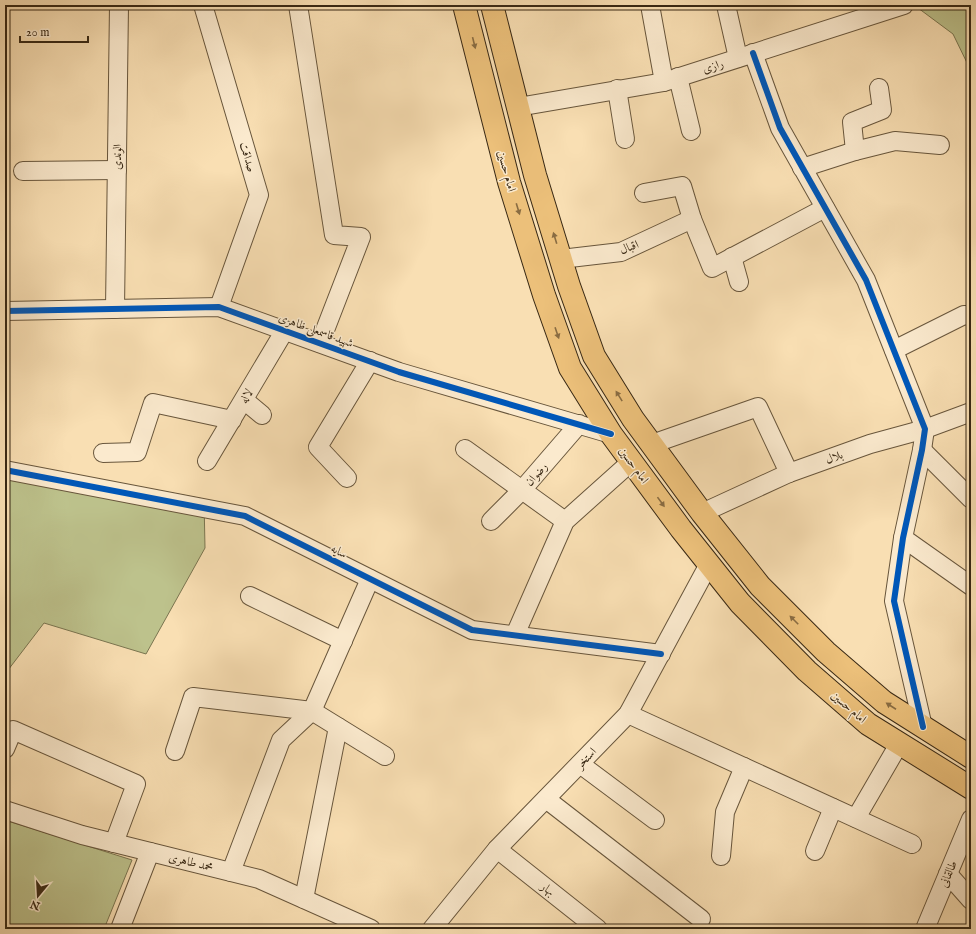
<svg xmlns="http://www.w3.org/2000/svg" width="976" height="934" viewBox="0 0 976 934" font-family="'IM FELL English',Amiri,serif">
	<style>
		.green { fill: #bdc28c; stroke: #7a7550 }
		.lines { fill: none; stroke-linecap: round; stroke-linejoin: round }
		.street-casing { stroke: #68563c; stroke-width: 20 }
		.primary-casing { stroke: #382814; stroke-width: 24 }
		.street { stroke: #fbeace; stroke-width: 18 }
		.primary { stroke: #ecc07a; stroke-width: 22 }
		.cycleway-casing { stroke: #fbeace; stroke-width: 8 }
		.cycleway { stroke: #0057b8; stroke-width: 6 }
		.oneway { fill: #896c42 }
		.labels { text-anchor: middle; stroke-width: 3; stroke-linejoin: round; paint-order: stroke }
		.street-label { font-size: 12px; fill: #382814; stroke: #fbeace }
	</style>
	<rect width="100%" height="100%" fill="#f9dfb3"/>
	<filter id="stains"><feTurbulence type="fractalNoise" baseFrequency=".005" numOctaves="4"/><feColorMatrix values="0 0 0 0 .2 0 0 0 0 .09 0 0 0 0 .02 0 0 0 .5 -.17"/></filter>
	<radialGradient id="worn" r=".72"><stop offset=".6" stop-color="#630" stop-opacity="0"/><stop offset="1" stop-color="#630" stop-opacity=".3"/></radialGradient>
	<g class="green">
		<path d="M914,5H971V71L953,34Z"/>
		<path d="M5,462L204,499L205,548L146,654L44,623L5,674Z"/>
		<path d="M5,820L132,860L104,929H5Z"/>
	</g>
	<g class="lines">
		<g class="street-casing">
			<g id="street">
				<path d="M203,5L259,195L219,307"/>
				<path d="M298,5L334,235L361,237L320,343"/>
				<path d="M650,5L664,82"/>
				<path d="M726,5L738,58"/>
				<path d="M753,53L780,128L866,280L925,429L922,450L903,538L894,601L923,727"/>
				<path d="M678,77L691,131"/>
				<path d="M617,89L625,139"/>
				<path d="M518,107L664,82L904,5"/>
				<path d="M855,151L852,122L882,110L879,88"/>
				<path d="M802,168L855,151L895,141L940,145"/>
				<path d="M23,171L117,170"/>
				<path d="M644,193L682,186L692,219L712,268L825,208"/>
				<path d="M732,257L739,282"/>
				<path d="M561,259L621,252L692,219"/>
				<path d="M115,309L119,5"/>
				<path d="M5,311L219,307L399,372L611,434"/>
				<path d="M894,350L964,315L971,316"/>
				<path d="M244,400L262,415"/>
				<path d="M652,444L758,407L789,473"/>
				<path d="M465,449L565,521"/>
				<path d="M922,450L971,499"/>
				<path d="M103,453L137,452L153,403L232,420"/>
				<path d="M207,461L285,330"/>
				<path d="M5,470L245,516L472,630L661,654"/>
				<path d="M347,478L318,447L370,361"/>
				<path d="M702,513L789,473L870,444L925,429L971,412"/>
				<path d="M491,521L522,490L579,424"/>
				<path d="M903,538L971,586"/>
				<path d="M250,596L343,641"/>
				<path d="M515,635L565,521L632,461"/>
				<path d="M628,714L912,844"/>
				<path d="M5,749L13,730L136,784L114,843"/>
				<path d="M175,751L193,697L312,711L385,756"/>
				<path d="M580,764L655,820"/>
				<path d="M546,799L701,919"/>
				<path d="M5,810L82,835L259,879L371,929"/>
				<path d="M856,818L899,744"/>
				<path d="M497,849L598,929"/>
				<path d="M815,851L833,808"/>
				<path d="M721,856L725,812L744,767"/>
				<path d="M231,872L281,740L312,711L370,579"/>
				<path d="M948,874L971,900"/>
				<path d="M304,899L338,727"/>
				<path d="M120,929L150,852"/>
				<path d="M432,929L497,849L628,714L709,564"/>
				<path d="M925,929L971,819"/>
			</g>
		</g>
		<g class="primary-casing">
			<g id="primary">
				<path d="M464,5L509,182L544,295L570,368L611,434L681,529L740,603L807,671L868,724L971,788"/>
				<path d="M492,5L535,175L569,286L594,356L633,419L702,513L760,586L826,652L884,702L971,757"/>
			</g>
		</g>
		<use href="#street" class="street"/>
		<use href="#primary" class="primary"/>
		<g class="cycleway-casing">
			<g id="cycleway">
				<path d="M753,53L780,128L866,280L925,429L922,450L903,538L894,601L923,727"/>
				<path d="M5,311L219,307L399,372L611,434"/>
				<path d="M5,470L245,516L472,630L661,654"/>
			</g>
		</g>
		<use href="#cycleway" class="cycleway"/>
	</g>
	<defs><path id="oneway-solid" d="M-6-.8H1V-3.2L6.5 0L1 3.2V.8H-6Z"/></defs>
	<g class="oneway">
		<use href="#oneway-solid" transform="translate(474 43) rotate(76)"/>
		<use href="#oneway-solid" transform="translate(518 209) rotate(73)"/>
		<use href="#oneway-solid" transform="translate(555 238) rotate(-107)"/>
		<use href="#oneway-solid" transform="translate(557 333) rotate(71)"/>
		<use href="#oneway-solid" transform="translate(619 396) rotate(-122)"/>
		<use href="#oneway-solid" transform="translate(661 502) rotate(54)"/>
		<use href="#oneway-solid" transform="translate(794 620) rotate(-135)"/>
		<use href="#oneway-solid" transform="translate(891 706) rotate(-147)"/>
	</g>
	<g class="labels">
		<g class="street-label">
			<text transform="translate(713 66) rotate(-18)" y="4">رازی</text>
			<text transform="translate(117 157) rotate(-89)" y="4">الوندی</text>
			<text transform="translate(248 157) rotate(74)" y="4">صداقت</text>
			<text transform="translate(507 171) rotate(75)" y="4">امام حسین</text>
			<text transform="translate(629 247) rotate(-21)" y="4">اقبال</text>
			<text transform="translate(316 330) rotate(20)" y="4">شهید قاسمعلی ظاهری</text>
			<text transform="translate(246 396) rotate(-59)" y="4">لاله</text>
			<text transform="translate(834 457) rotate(-20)" y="4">بلال</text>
			<text transform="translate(634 465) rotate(54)" y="4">امام حسین</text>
			<text transform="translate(536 474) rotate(-49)" y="4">رضوان</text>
			<text transform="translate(339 551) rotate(27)" y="4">سایه</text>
			<text transform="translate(849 707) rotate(41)" y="4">امام حسین</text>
			<text transform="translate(586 758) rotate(-46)" y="4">استخر</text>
			<text transform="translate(191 862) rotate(14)" y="4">محمد طاهری</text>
			<text transform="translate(948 874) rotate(-67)" y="4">طالقانی</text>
			<text transform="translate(548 889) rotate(38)" y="4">بهار</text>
		</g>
	</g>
	<rect width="976" height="934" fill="none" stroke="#f9dfb3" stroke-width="20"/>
	<rect x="6" y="6" width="964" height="922" fill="none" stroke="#382814" stroke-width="2"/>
	<rect x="10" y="10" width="956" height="914" fill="none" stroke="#382814"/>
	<g transform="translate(38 896) rotate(198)" stroke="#fbeace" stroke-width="3" paint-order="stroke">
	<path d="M0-3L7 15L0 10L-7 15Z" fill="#382814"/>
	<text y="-6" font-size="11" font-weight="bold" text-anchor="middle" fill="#382814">N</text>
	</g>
	<path d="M20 36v6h68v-6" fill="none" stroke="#382814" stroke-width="2"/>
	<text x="26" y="36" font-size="12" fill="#382814" stroke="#fbeace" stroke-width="3" paint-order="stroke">20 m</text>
	<rect width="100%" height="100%" filter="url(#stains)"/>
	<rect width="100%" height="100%" fill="url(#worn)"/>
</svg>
